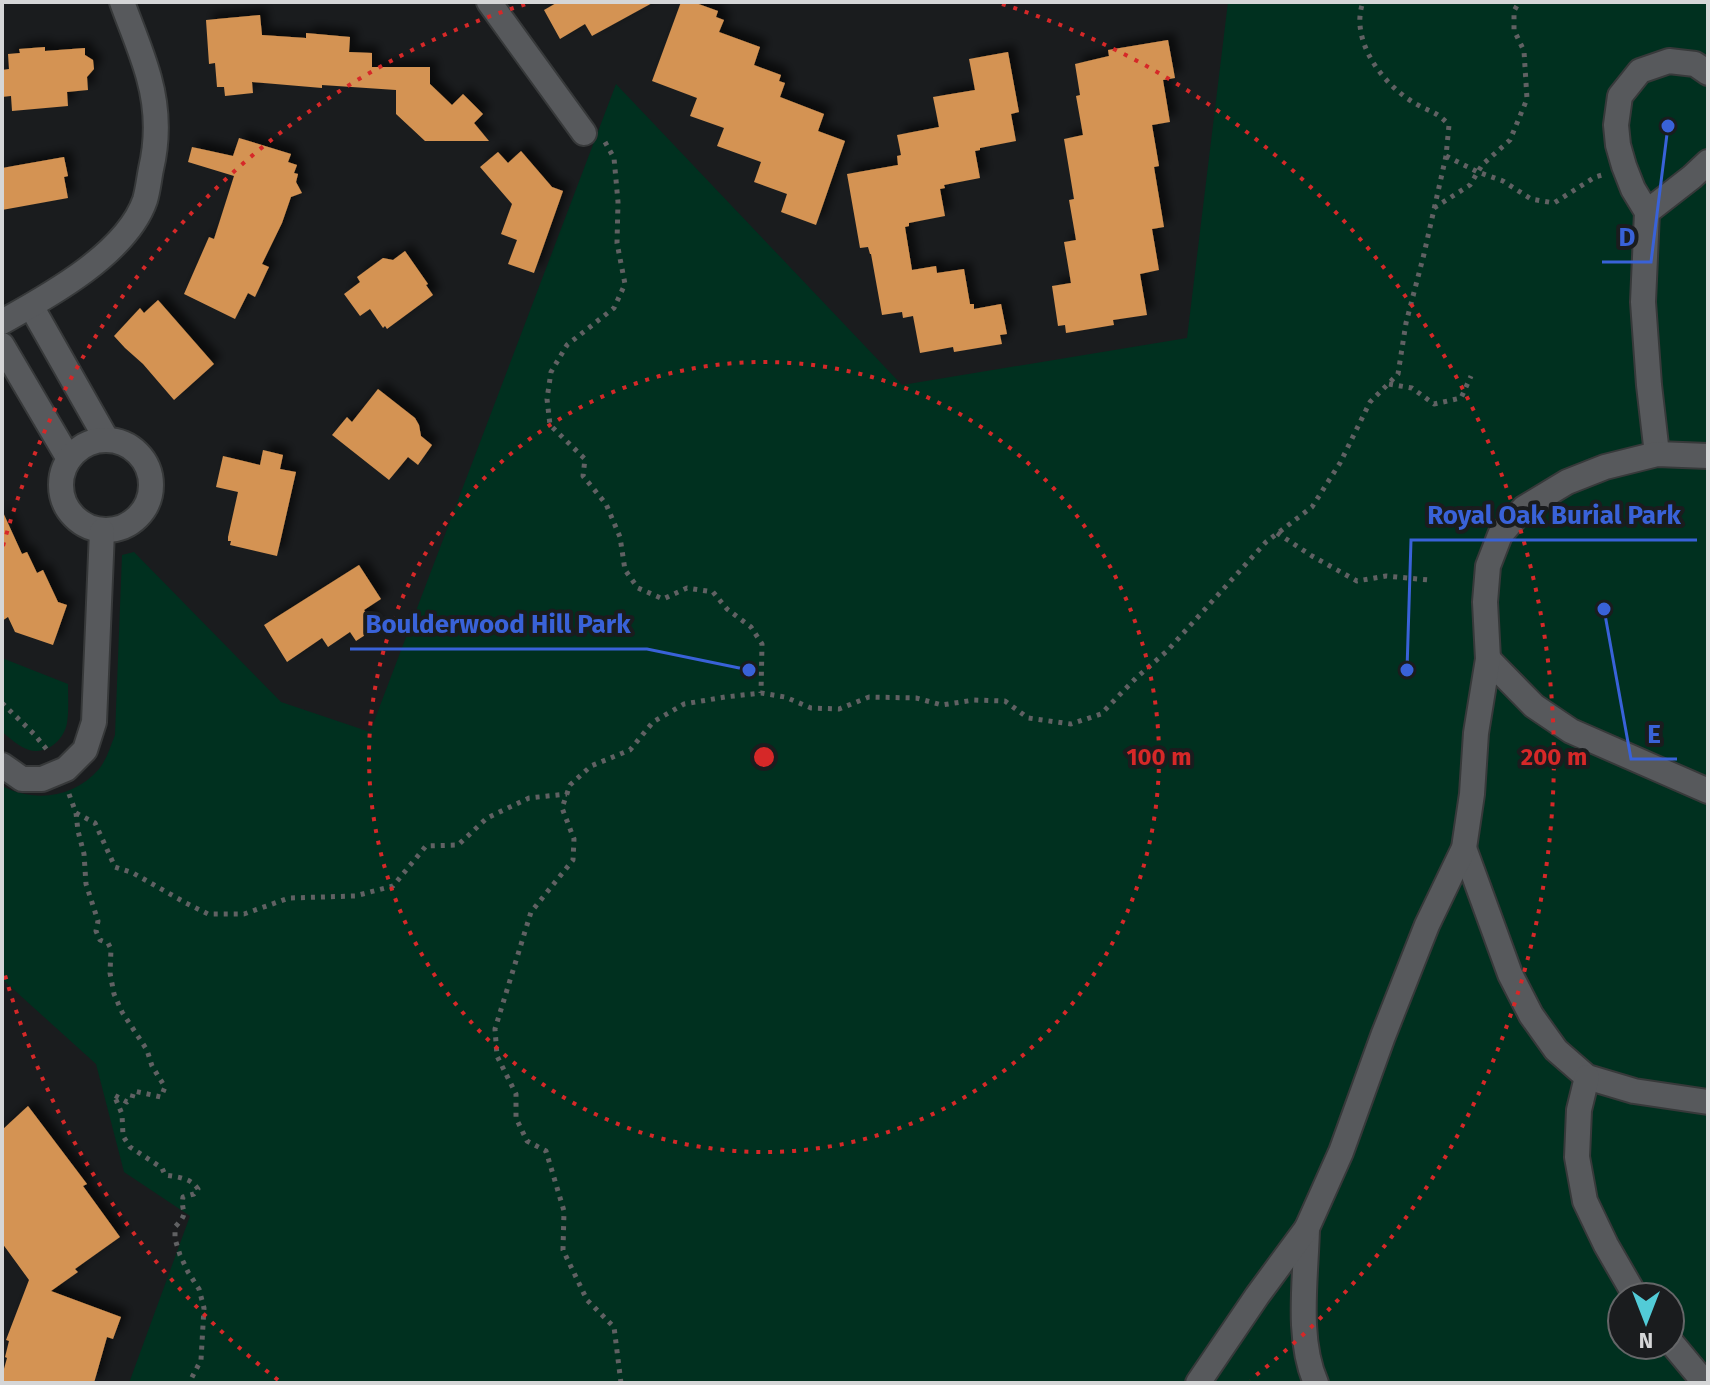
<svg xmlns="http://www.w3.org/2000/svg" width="1710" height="1385" viewBox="0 0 1710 1385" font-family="'Fira Sans',sans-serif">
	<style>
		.green { fill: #00301f; fill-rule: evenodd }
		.building { fill: #d49353; filter: url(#shadow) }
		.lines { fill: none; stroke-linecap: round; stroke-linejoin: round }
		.minor-casing { stroke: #37393a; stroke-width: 28 }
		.path { stroke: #606163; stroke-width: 5; stroke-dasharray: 4 6; stroke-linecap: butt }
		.minor { stroke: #57595c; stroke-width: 24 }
		.ring { fill: none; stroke: #d62828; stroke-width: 4; stroke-dasharray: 4 8 }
		.centre { fill: #d62828; stroke: #1a1c1e; stroke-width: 4 }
		.ring-label { font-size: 24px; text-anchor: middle; font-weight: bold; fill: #d62828; stroke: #1a1c1e; stroke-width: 8; stroke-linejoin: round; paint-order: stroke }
		.leader { fill: none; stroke: #3962d8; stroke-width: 3 }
		.callout-dot { fill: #3962d8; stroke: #1a1c1e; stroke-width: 3 }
		.callout-label { font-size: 26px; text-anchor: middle; font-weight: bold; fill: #3962d8; stroke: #1a1c1e; stroke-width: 8; stroke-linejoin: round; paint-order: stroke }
	</style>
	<defs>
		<filter id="shadow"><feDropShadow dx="7" dy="-7" stdDeviation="4" flood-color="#0009"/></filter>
	</defs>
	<rect width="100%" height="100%" fill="#1a1c1e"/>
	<g class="green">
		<path d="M1228,2H1708V1383H129L190,1216L124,1172L96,1064L2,979V786C35,803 74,798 99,769C107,759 110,747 115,735L122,555L134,552L281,702L370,732L616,84L902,385L1187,338ZM1622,1297H1670V1345H1622Z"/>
		<path d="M2,658L68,684C68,697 69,711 67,723C64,740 47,755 29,750C19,747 10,738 2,732Z"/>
	</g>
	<g class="building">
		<path d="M558,2H654L592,36L585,24L560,39L544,10Z"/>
		<path d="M681,2H693L718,11L716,17L724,20L719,32L760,47L754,65L781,75L779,81L785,83L780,97L824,114L818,131L845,141L816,225L781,212L787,194L754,182L761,162L717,146L724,128L690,116L697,98L652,81Z"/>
		<path d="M260,15L262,35L306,38V33L350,37L349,52L372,53V67H430V84L452,105L463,94L483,114L474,123L489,141H425L396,114V90L322,85V88L252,82L253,93L225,96L224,87H217L215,63L209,64L206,20Z"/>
		<path d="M1168,40L1175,78L1163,80L1170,122L1152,125L1159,166L1154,167L1164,227L1152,229L1159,270L1140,274L1147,315L1113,320L1114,325L1066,333L1065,325L1058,326L1052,286L1071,283L1064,242L1076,240L1069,200L1074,199L1064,139L1083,135L1076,96L1080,95L1075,64L1109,56L1108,50Z"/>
		<path d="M45,47V51L85,48V55L93,60L94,69L87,77L88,90L67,92L68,106L12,111L11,96L2,97V70L9,69L8,54L20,53L19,49Z"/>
		<path d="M1008,52L1019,112L1011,114L1016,141L980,148V150L975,151L980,178L944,185L945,188L940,189L945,216L909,223V226L905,227L912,270L936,266L937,273L964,269L970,304H974V309L1001,304L1007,334L1000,335L1002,344L954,352L953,347L920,353L913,316L903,318L902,312L882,315L871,254H870L868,247L860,248L847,174L898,165L897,156L901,155L897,135L939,127L933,97L975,90L969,59Z"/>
		<path d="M239,138L291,154L288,162L297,165L294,173L298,174L296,182L302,193L291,197L282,223L262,264L269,267L267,271L255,297L248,293L235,319L184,294L209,237L214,239L234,176L188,162L192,147L233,156Z"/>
		<path d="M521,151L552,187L563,191L534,273L508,264L517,240L501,234L512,204L480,167L498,152L508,163Z"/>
		<path d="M64,157L68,176L64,177L68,198L2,210V168Z"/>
		<path d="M405,251L428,284L426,285L433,295L387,329L385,326L383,328L370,309L360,316L344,294L360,282L357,277L383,258L393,260Z"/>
		<path d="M158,300L214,364L174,400L143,364L125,348L114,336L140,308L144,313Z"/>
		<path d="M378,389L415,418L419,425L421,436L432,445L418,465L408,457L389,480L332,435L347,417L352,422Z"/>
		<path d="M263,450L283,455L280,469L296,472L277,556L230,545L231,541H228V537L238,492L216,487L223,456L260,465Z"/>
		<path d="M2,510L22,554L27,552L37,573L43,570L58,602L67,605L53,645L15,632L8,617L2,621Z"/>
		<path d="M359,565L381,599L364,610L376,628L356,641L350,632L328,647L322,638L287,662L264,625Z"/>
		<path d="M28,1106L87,1184L83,1186L120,1237L75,1269L78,1272L51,1291L121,1317L113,1339L107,1337L94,1383H2V1376L7,1358L5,1357L9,1341L6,1340L29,1280L2,1243V1130Z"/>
	</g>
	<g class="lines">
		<g class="minor-casing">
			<g id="minor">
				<path d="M489,2L584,133"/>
				<path d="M1647,212L1692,177L1708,162"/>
				<path d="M31,306L107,440"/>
				<path d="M2,322C49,296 127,253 145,200C148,190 149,179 151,169C158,139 157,107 149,78C142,52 131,27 122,2"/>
				<path d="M2,345L69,459"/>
				<circle cx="106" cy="485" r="45"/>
				<path d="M1657,454L1649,385L1643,302L1647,212L1633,189L1624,166L1618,145L1616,125L1620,96L1640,71L1669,61L1695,64L1708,73"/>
				<path d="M1488,659L1534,706L1571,731L1708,791"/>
				<path d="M2,765L22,779H42L66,769L85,750L94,722L102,531"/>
				<path d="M1464,848L1510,974L1531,1015L1556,1050L1587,1077L1634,1091L1708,1102"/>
				<path d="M1587,1077L1579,1110L1577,1157L1585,1201L1606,1245L1636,1297"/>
				<path d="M1307,1228C1306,1277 1296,1338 1316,1383"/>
				<path d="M1670,1341L1705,1383"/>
				<path d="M1198,1383L1257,1296L1307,1228L1341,1152L1383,1036L1427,925L1464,848L1472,794L1476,733L1488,659L1485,602L1488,566L1500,535L1524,508L1567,482L1605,467L1657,454L1708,456"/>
			</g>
		</g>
		<g class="path">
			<path d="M605,142L614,158L618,202L617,243L625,284L614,308L567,345L551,372L547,399L550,425L585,459L583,476L606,504L620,537L625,570L638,588L663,599L687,588L713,592L727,609L751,627L762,644L761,693"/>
			<path d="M1446,156L1478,172L1503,181L1531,199L1554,203L1595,177L1602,175"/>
			<path d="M1434,208L1470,185L1482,165L1510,140L1527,99L1524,51L1514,30V11L1519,2"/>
			<path d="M1389,384L1412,388L1434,404L1461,398L1471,376"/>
			<path d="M1277,533L1312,556L1357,581L1386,576L1429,580"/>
			<path d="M2,703L34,734L48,751"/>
			<path d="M69,794L76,813L78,831L84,854L86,884L98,921L96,931L100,940L108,943L111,949L110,973L114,994L122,1012L147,1050L152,1066L165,1087L161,1097L134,1091L132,1098L127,1102L114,1095L122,1114L123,1136L130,1147L162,1168L165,1175C178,1177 191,1178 198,1189L194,1194L183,1197C180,1214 191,1210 175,1227V1239L180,1255L188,1272L199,1289L204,1308L201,1360L189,1383"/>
			<path d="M76,813L95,823L115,867L133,873L186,903L208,914H244L289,898L355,896L393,886L426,846L458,845L487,818L529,798L567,794"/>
			<path d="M621,1383L614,1327L587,1300L563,1250L564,1211L546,1151L527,1141L516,1118V1094L497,1056L495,1029L531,912L573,860L574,839L562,808L570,785L591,766L630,750L653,722L684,704L725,697L761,693L785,697L811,708L839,709L869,697L916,698L942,705L974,700L1005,701L1028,718L1071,724L1101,714L1136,678L1167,651L1266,542L1312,507L1340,463L1370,402L1398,374L1406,323L1424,254L1446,156L1449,125C1437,112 1433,113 1418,105C1384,87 1349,41 1363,2"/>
		</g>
		<use href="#minor" class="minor"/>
	</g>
	<g class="ring">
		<circle cx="764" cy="757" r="395"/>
		<path d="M278 1380A790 790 0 0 1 3 968M3 546A790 790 0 0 1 526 4M1002 4A790 790 0 0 1 1250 1380"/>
	</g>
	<circle cx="764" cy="757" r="12" class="centre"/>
	<g class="ring-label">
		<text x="1159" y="765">100 m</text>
		<text x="1554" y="765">200 m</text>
	</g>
	<path class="leader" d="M1668 126L1651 262H1602M1407 670L1411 540H1697M749 670L647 649H350M1604 609L1631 759H1677"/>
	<g class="callout-dot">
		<circle cx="1668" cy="126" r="8"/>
		<circle cx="1407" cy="670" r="8"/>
		<circle cx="749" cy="670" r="8"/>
		<circle cx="1604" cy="609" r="8"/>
	</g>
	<g class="callout-label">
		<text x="1627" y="246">D</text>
		<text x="1554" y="524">Royal Oak Burial Park</text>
		<text x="498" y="633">Boulderwood Hill Park</text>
		<text x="1654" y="743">E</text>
	</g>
	<rect width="1710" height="1385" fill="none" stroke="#d5d6d7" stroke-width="8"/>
	<g transform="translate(1646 1321) rotate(180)"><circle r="38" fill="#1a1c1e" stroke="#656668" stroke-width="2"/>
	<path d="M0-6L14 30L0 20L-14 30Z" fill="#52cbd7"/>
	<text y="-12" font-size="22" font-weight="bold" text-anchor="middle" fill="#d5d6d7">N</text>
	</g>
</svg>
